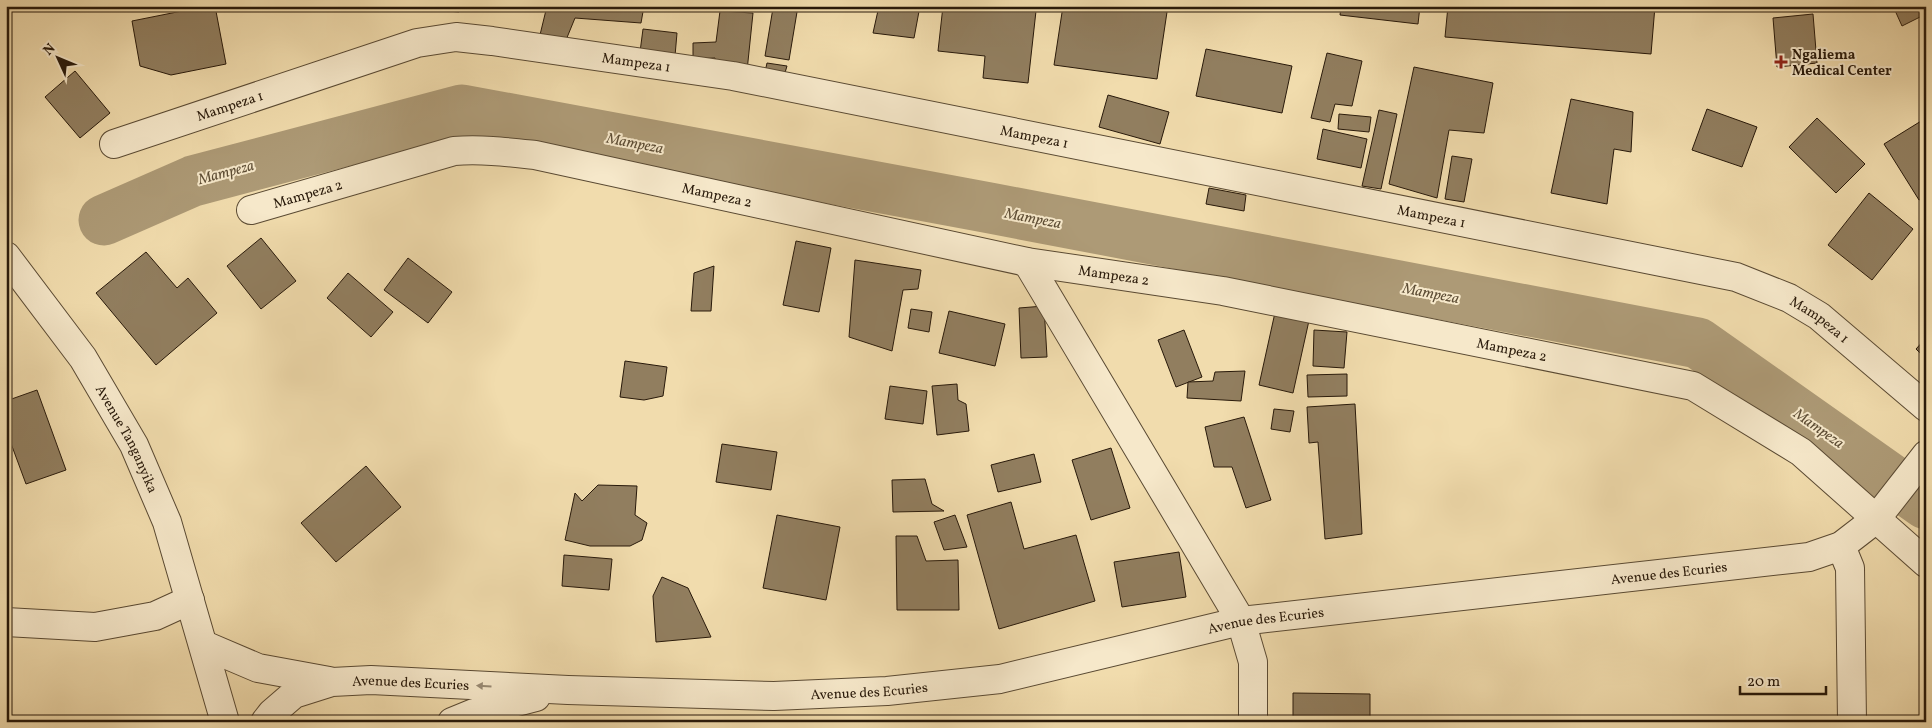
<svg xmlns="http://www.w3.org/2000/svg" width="1932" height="728" viewBox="0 0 1932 728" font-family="Vollkorn,serif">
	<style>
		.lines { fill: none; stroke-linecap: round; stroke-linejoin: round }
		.river { stroke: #ad9a76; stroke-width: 51 }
		.building { fill: #917e5f; stroke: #28190a }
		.minor-casing { stroke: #5a4a33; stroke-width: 30 }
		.minor { stroke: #f6e8ca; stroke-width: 28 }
		.oneway { fill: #998b74 }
		.poi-dot { fill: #8f2418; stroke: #f6e8ca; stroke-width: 2 }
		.labels { text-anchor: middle; stroke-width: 4; stroke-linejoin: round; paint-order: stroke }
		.poi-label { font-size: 14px; font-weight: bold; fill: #28190a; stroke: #f6e8ca; text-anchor: start }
		.street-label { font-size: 14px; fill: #28190a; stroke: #f6e8ca }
		.water-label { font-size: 15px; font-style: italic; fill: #5d4d35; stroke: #f6e8ca }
	</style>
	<rect width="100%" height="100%" fill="#f1dcad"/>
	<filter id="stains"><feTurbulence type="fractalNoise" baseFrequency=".004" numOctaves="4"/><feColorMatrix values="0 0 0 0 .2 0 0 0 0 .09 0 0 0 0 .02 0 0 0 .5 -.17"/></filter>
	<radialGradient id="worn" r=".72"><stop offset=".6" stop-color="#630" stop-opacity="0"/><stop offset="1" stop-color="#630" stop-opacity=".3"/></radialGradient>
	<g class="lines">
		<path class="river" d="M104,220L193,181L462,110L990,208L1698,343L1926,504"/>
	</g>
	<g class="building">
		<path d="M207,6H215L226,64L171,75L140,66L132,21Z"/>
		<path d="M423,6H460L459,12L423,9Z"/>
		<path d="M547,6H644L641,23L575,18L566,40L539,39Z"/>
		<path d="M879,6H920L914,38L873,33Z"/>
		<path d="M943,6H1045L1044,9L1036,11L1028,83L983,78L985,56L938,51Z"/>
		<path d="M1063,6H1130L1167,12L1157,79L1054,65Z"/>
		<path d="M1341,6H1420L1418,24L1340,15Z"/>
		<path d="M1448,6H1655L1651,54L1445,37Z"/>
		<path d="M1893,6H1926V14L1902,26Z"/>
		<path d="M773,8L797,12L789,60L765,56Z"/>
		<path d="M720,11L753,13L747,71L716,68L715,58L693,59V43L716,42Z"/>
		<path d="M1813,14L1817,63L1777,67L1773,18Z"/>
		<path d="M643,29L677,33L675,56L640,52Z"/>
		<path d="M1206,49L1292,66L1282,113L1196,96Z"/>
		<path d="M1327,53L1362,61L1352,106L1335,104L1330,122L1311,118Z"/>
		<path d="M767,63L787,66L784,76L765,72Z"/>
		<path d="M1414,67L1493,83L1484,133L1449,130L1437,198L1389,184Z"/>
		<path d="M75,71L110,113L80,138L45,97Z"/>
		<path d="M1108,95L1169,112L1160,144L1099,127Z"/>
		<path d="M1571,99L1633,112L1631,152L1614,149L1607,204L1551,193Z"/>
		<path d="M1707,109L1757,127L1742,167L1692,150Z"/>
		<path d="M1379,110L1397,114L1381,189L1362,186Z"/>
		<path d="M1339,114L1371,117L1369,132L1338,129Z"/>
		<path d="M1817,118L1865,164L1836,193L1789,147Z"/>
		<path d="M1926,118V196L1919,200L1884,144Z"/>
		<path d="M1323,129L1367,139L1361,168L1317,159Z"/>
		<path d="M1452,156L1472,159L1464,202L1445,199Z"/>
		<path d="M1209,188L1246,195L1244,211L1206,204Z"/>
		<path d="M1869,193L1913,229L1872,280L1828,245Z"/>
		<path d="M261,238L296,281L261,309L227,266Z"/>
		<path d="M796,241L831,248L819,312L783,305Z"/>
		<path d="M146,252L177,288L188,278L217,313L156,365L96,293Z"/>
		<path d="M408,258L452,292L428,323L384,290Z"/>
		<path d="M855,260L921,270L918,289L903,290L892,351L849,337Z"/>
		<path d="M714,266L711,311H691L694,273Z"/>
		<path d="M348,273L393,312L371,337L327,298Z"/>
		<path d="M1044,306L1047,357L1021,358L1019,308Z"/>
		<path d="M1276,308L1310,316L1293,393L1259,385Z"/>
		<path d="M911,309L932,312L929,332L908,328Z"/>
		<path d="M949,311L1005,324L995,366L939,353Z"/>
		<path d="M1184,330L1202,377L1176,387L1158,340Z"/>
		<path d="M1314,330L1347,332L1344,368L1313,366Z"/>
		<path d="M1926,338V359L1916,349Z"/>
		<path d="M625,361L667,367L663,396L644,400L620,397Z"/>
		<path d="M1245,371L1241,401L1187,398L1188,382L1213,381L1215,372Z"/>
		<path d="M1347,374V396L1308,397L1307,375Z"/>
		<path d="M957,384L958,400L966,404L969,431L937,435L932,386Z"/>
		<path d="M890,386L927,391L923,424L885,419Z"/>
		<path d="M37,390L66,470L26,484L6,430V401Z"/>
		<path d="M1355,404L1362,534L1325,539L1318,442L1309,443L1307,407Z"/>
		<path d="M1274,409L1294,411L1290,432L1271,429Z"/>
		<path d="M1244,417L1271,500L1246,508L1232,467H1214L1205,427Z"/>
		<path d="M722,444L777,452L771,490L716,482Z"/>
		<path d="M1111,448L1130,508L1091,520L1072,460Z"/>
		<path d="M1034,454L1041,482L998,492L991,465Z"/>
		<path d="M366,466L401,507L336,562L301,523Z"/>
		<path d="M925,479L932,504L944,511L893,512L892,480Z"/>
		<path d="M598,485L637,486L635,515L647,523L642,540L630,546H590L565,540L575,493L582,501Z"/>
		<path d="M1011,502L1024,549L1076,535L1095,601L999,629L967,515Z"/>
		<path d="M777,515L840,527L826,600L763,588Z"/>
		<path d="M955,515L967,547L944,550L934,522Z"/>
		<path d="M896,536H917L926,561L958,560L959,610H897Z"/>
		<path d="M1179,552L1186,597L1122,607L1114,562Z"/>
		<path d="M564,555L612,559L609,590L562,586Z"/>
		<path d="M662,577L688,588L711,637L656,642L653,596Z"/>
		<path d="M1293,693L1370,694V722H1293Z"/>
	</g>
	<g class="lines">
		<g class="minor-casing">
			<g id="minor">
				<path id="s1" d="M114,144L417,43L456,37L492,41L733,76L1736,277L1789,298L1819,316L1926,407"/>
				<path id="s2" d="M251,210L454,151C482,149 507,152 535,155L1027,262L1223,291L1693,386L1801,452L1926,563"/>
				<path id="s3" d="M6,256L83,358L134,445L167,522L225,722"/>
				<path d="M1027,262L1241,621L1253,662V722"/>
				<path d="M1841,546L1850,568L1852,722"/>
				<path d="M6,622L95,627L155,616L190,600"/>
				<path d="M204,645L258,668L329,681"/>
				<path id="s4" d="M265,722L272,713L294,694L332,682L371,680L568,690L774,696L887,691L1000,679L1241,621L1809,557L1841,546L1876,519L1926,455"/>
				<path d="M452,722L474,713L536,697"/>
			</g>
		</g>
		<use href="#minor" class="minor"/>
	</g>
	<defs><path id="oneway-solid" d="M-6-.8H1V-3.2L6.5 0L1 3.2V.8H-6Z" transform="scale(1.25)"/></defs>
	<use class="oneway" href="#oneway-solid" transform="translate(484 686) rotate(-177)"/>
	<path class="poi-dot" d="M1778.5 54.5h5v5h5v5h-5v5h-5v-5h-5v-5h5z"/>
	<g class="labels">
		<g class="poi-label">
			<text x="1792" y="59">Ngaliema<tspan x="1792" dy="16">Medical Center</tspan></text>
		</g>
		<g class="street-label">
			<text dy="5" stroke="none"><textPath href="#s1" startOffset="541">Mampeza 1</textPath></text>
			<text dy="5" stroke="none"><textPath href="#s1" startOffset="122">Mampeza 1</textPath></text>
			<text dy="5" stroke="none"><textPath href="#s1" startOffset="946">Mampeza 1</textPath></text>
			<text dy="5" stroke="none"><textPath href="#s2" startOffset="59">Mampeza 2</textPath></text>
			<text dy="5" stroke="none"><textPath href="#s2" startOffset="479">Mampeza 2</textPath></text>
			<text dy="5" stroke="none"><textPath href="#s1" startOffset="1351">Mampeza 1</textPath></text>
			<text dy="5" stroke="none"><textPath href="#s2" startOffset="884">Mampeza 2</textPath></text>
			<text dy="5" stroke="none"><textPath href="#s1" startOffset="1756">Mampeza 1</textPath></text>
			<text dy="5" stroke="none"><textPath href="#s2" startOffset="1289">Mampeza 2</textPath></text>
			<text dy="5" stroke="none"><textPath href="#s3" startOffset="220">Avenue Tanganyika</textPath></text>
			<text dy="5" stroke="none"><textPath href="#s4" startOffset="1428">Avenue des Ecuries</textPath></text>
			<text dy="5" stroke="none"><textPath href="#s4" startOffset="1022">Avenue des Ecuries</textPath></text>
			<text dy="5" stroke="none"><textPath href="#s4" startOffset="159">Avenue des Ecuries</textPath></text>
			<text dy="5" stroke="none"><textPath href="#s4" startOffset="618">Avenue des Ecuries</textPath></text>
		</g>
		<g class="water-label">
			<text transform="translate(635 143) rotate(11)" y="5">Mampeza</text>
			<text transform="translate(226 172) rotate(-15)" y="5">Mampeza</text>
			<text transform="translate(1033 218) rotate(11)" y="5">Mampeza</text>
			<text transform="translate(1431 293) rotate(11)" y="5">Mampeza</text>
			<text transform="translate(1819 428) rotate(35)" y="5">Mampeza</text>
		</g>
	</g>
	<rect width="1932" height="728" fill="none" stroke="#f1dcad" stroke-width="25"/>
	<rect x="8" y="8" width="1917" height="713" fill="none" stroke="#28190a" stroke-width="2.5"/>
	<rect x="12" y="12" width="1907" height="703" fill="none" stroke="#28190a"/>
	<g transform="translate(58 58) rotate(314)" stroke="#f6e8ca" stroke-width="4" paint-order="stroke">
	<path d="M0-4L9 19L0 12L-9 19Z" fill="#28190a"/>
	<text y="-8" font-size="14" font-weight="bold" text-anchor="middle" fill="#28190a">N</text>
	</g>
	<path d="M1740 686v8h86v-8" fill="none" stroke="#28190a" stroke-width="2.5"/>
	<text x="1747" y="686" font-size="15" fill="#28190a" stroke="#f6e8ca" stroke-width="4" paint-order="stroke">20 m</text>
	<rect width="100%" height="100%" filter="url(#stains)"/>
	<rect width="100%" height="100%" fill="url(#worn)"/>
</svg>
